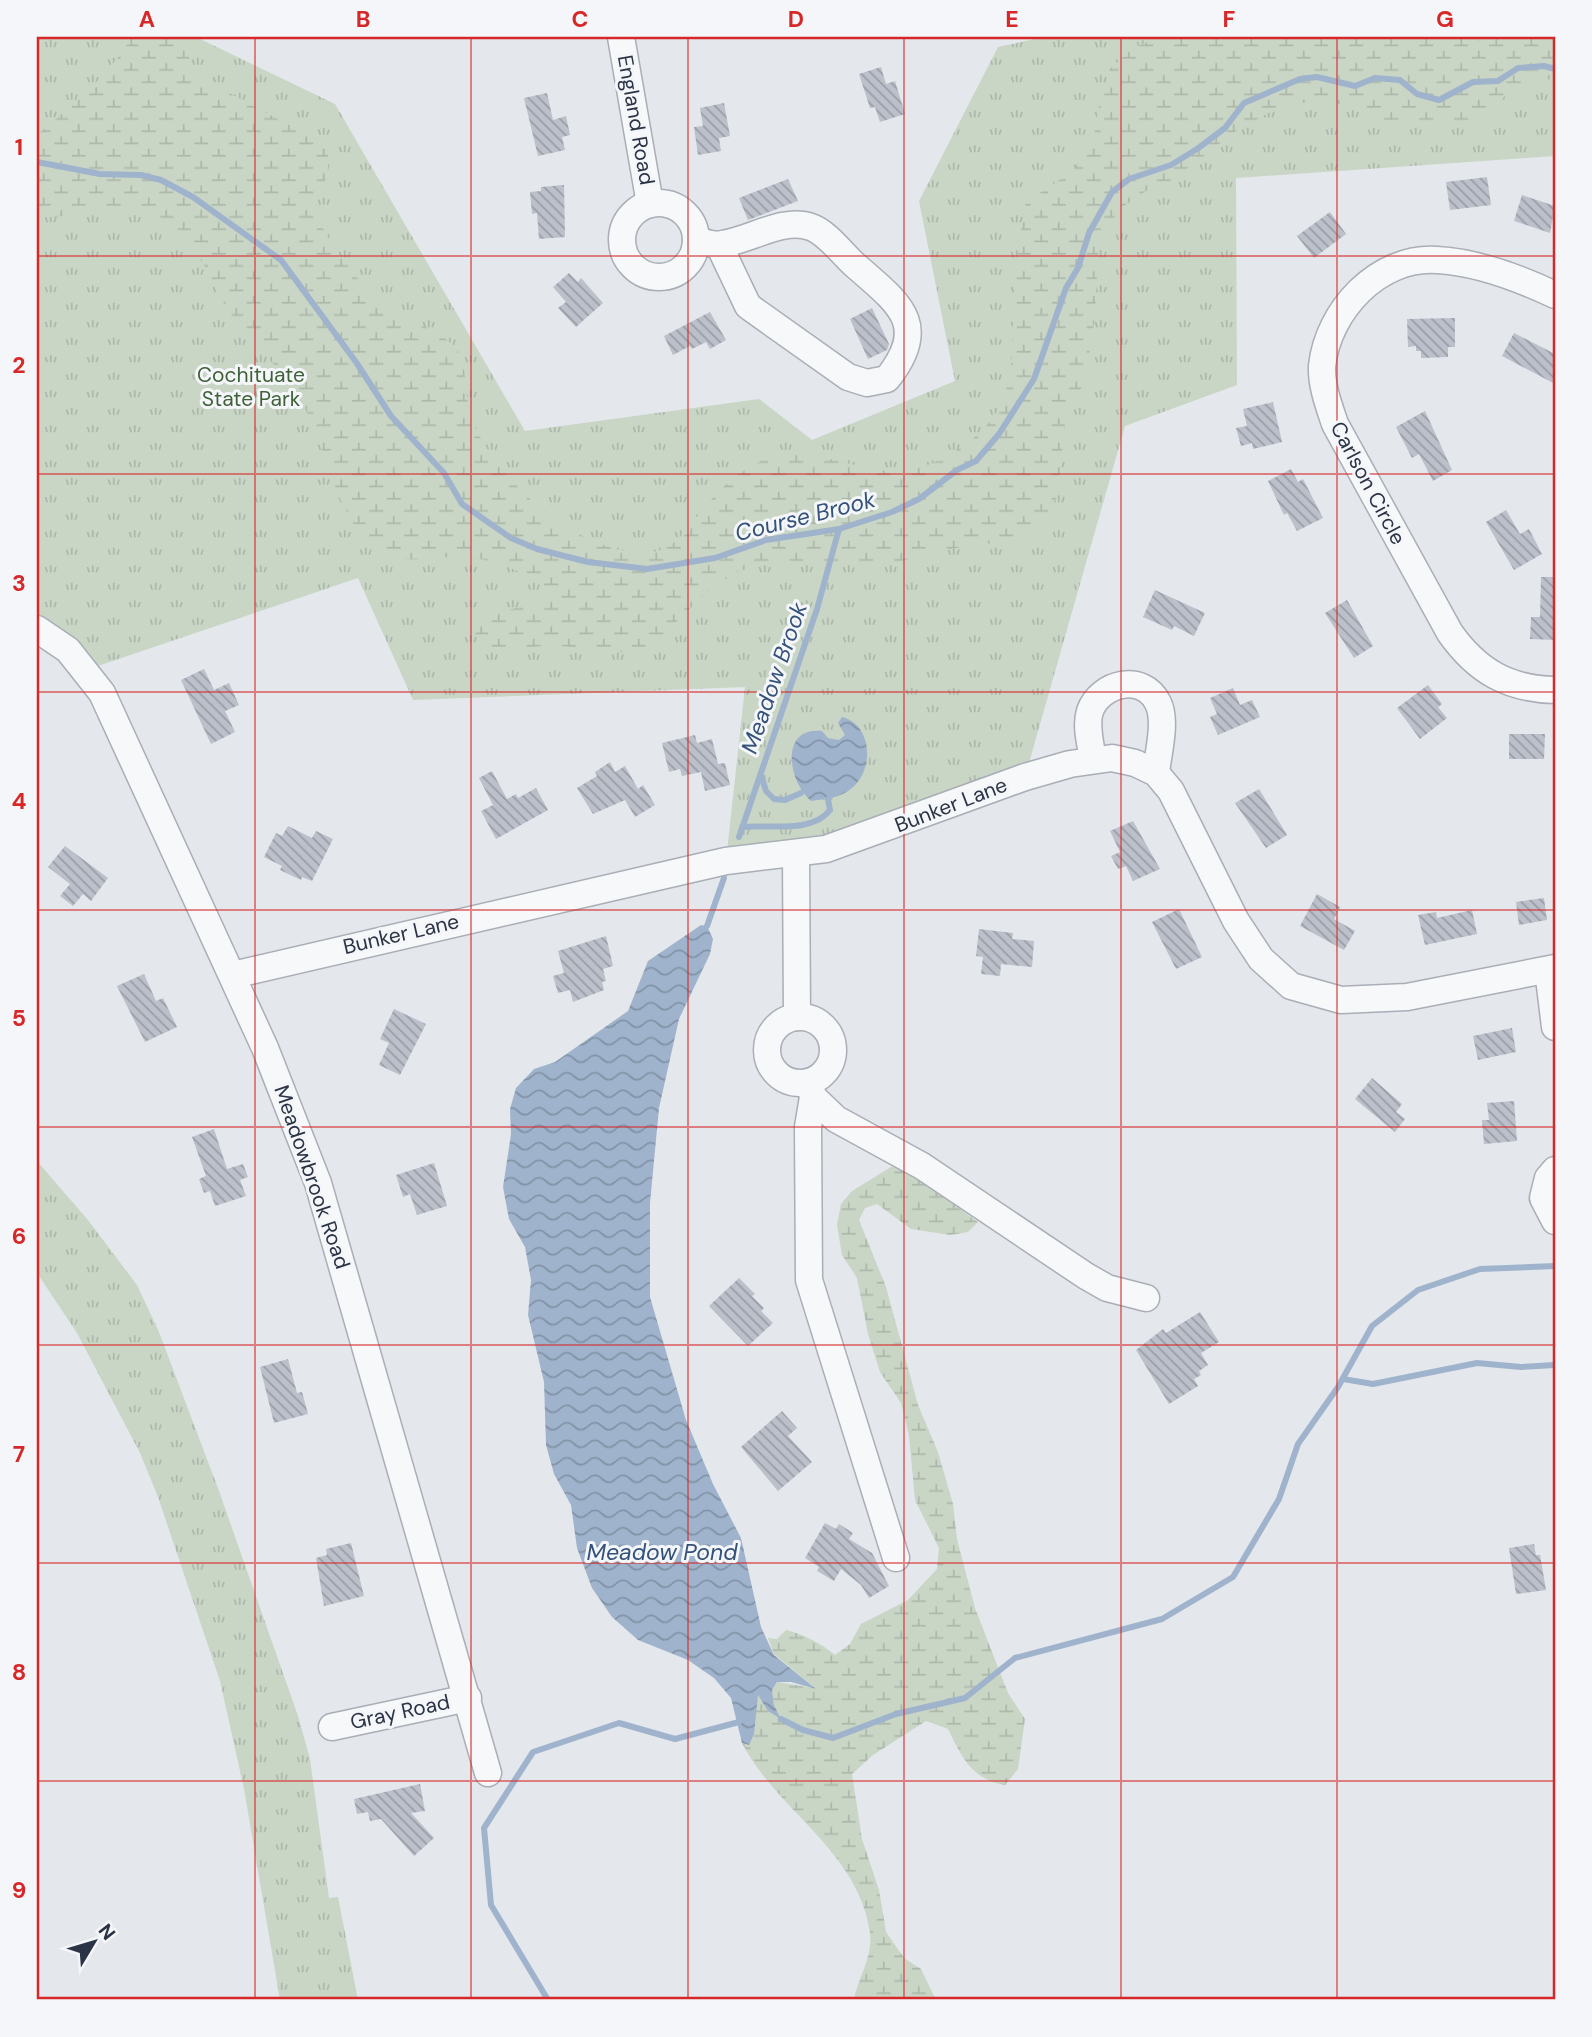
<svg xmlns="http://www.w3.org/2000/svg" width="1592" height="2037" viewBox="0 0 1592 2037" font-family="'DM Sans',sans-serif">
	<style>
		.grass { fill: url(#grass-tufts) }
		.wetland { fill: url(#wetland-marsh) }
		.water { fill: url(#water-waves) }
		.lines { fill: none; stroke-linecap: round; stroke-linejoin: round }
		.stream { stroke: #9fb4cc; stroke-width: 6 }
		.building { fill: url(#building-back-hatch) }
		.minor-casing { stroke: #a9aeb7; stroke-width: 29 }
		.minor { stroke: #f7f8fa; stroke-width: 26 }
		.grid { fill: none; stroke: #d62828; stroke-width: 2; stroke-opacity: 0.55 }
		.labels { text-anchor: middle; stroke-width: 6; stroke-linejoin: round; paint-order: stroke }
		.street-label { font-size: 21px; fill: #2b3445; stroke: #f4f6f9 }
		.park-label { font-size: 21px; fill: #3f6138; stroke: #f4f6f9 }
		.water-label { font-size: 23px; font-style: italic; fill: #34527a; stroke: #f4f6f9 }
		.neatline { fill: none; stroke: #d62828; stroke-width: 2.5 }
		.grid-label { font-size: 23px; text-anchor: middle; font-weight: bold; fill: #d62828 }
	</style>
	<defs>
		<pattern id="grass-tufts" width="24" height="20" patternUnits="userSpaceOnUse" patternTransform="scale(1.75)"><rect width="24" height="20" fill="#c9d6c5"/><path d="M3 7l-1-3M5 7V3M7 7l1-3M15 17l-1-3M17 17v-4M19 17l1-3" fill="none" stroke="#adb8ab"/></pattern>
		<pattern id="wetland-marsh" width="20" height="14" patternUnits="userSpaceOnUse" patternTransform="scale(1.75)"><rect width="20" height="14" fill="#c9d6c5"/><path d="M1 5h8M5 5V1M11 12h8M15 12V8" fill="none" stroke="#adb8ab"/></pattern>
		<pattern id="water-waves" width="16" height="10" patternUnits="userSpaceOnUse" patternTransform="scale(1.75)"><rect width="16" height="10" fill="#9fb4cc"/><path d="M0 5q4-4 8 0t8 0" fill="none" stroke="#8293a7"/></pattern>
		<pattern id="building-back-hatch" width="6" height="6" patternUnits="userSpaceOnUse" patternTransform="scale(1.75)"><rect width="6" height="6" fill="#bbc0ca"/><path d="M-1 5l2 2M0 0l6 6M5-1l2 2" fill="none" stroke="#989da6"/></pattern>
	</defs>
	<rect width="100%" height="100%" fill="#e4e7ec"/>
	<g class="grass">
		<path d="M37,37H196L335,104L525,431L759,399L812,440L955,381L919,201L998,47L1044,37H1555V156L1236,178L1237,385L1125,426L1025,777L854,841L726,861L745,687L413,700L358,578L86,670L37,629Z"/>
		<path d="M37,1161L88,1220L137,1285L159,1332L219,1491L298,1716L310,1759L329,1898L338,1897L358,2000H280L244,1789L220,1681L158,1497L140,1453L77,1333L37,1273Z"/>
	</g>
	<g class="wetland">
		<path d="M131,37H181L196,75L287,124L316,136L328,150C328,157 329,166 327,174C324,188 315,197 317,213C320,232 356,278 370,292C380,301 394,309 405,316C421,327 442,331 455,348C469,365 464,397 471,417C494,480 582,559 652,552C680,549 692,519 709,502C724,485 745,467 766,459C805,444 851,469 890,471C912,472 929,466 947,456C1023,414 1010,365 1014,291C1015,262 1021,232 1026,202L1072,172L1094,138L1098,109L1110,69L1133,48L1160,37L1204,40L1234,37H1453L1489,42L1501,37H1555V81L1539,77L1512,89L1483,118L1459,122L1383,120L1349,106L1319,100L1279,107L1236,131L1171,181L1146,191L1122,207L1099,238L1095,316L1085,380L1065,421L1058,495L1039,527L1013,543L974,544L867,569L784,560L739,571L711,588L656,642L631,653L549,645L504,651L487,646L475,634L485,616L542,601L548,589C523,571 490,557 459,557C431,557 400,566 376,549C337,521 325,444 302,403C282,368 251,344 229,311C201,270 198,226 142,210C108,200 71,220 37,217V135C64,113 117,68 131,37Z"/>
		<path d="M891,1167H902L978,1222L968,1232L950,1235L911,1229L877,1204L865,1208L859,1220L886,1287L918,1405L938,1452L953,1504L957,1539L975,1608L1008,1693L1025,1719L1018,1769L1005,1785C971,1779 962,1757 948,1729L926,1721L873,1755L852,1774L862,1839L879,1890L886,1932L904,1958L921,1969L936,2000H854C858,1977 873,1957 870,1933C859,1851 777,1811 742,1743L749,1745L758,1694L780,1717L774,1705L772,1690L777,1682L815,1688L774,1654L768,1638L777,1639L786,1630C803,1634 822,1644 835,1655L850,1644L861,1624L908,1600L937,1569L939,1548L915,1500L909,1436L901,1403L880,1372L868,1334L857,1278L842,1255L837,1225L841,1204L852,1191Z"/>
	</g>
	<g class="water">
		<path d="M842,717C872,724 875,769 852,788C841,798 825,799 811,801C788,782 779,726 822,731L828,738L839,740L845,735L838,723Z"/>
		<path d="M701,925L707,926L713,939L710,954L679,1019L659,1108L650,1203V1297L686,1420L713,1484L741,1538L761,1627L774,1655L816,1689L791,1682H777L772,1690L774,1705L781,1719L768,1711L758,1695L754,1734L749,1745L742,1743L731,1698L714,1678L688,1660L638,1640L612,1617L592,1588L577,1548L571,1505L554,1474L546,1445L544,1382L528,1315L531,1280L525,1247L509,1219L503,1187L511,1134L510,1109L516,1088L534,1069L555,1062L628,1011L648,961Z"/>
	</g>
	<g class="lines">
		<g class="stream">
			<path d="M37,162L100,174L141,175L161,180L193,197L281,260L356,362L391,416L444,473L462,504L511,538L537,549L588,562L647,569L715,558L766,540L839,529L892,512L919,499L957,470L976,461L999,434L1034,379L1066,288L1078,268L1089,233L1112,192L1129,179L1171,165L1197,149L1225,128L1244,103L1300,79L1317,77L1355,86L1375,78L1400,80L1417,94L1439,100L1473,82L1498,81L1518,68L1544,66L1555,69"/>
			<path d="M761,775L766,791L774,799L785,800L801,793"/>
			<path d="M742,827C768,824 812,834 830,810L828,799"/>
			<path d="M739,837L817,609L839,529"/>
			<path d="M707,926L724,878"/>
			<path d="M1343,1379L1373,1384L1477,1363L1521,1367L1555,1365"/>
			<path d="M781,1719L803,1730L833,1738L896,1714L965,1698L1015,1658L1162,1619L1233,1577L1279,1499L1298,1444L1338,1387L1372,1326L1418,1290L1480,1269L1555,1266"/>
			<path d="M548,2000L491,1905L484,1828L533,1752L619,1723L675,1739L739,1722"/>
		</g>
	</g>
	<g class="building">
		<path d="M881,67L886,84L895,81L905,114L880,122L875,107L870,108L859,74Z"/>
		<path d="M547,93L553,120L566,116L570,135L562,137L565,150L538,156L524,98Z"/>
		<path d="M724,103L730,136L719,138L721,151L698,155L694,127L703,126L700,108Z"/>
		<path d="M1487,177L1491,205L1450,210L1446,182Z"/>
		<path d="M788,179L798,201L748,220L739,198Z"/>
		<path d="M564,185L565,237L539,239L537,213L532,214L530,192L541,191V187Z"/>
		<path d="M1522,195L1555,206L1550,233L1514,221Z"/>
		<path d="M1330,212L1346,234L1314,258L1297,236Z"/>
		<path d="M569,273L578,282L581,278L603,303L576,327L558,308L566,302L553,287Z"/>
		<path d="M872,308L889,344L887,350L868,359L850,319Z"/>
		<path d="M710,312L726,340L710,349L706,342L692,349L690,346L673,355L664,336Z"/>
		<path d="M1455,318V347H1448V357L1421,358V351H1416V346L1408,347L1407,319Z"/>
		<path d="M1514,333L1555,354V384L1502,356Z"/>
		<path d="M1273,402L1282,442L1253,449L1252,443L1241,446L1236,428L1247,426L1243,409Z"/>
		<path d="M1425,411L1452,470L1433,481L1419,454L1412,458L1396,427Z"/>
		<path d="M1291,469L1298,482L1303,479L1323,518L1297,531L1287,513L1284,515L1268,481Z"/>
		<path d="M1506,510L1520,534L1529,529L1542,554L1514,570L1486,522Z"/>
		<path d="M1541,577H1555V640L1530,639L1531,617H1540Z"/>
		<path d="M1155,590L1205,613L1194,636L1174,626L1172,630L1143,617Z"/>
		<path d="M1347,600L1373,646L1354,658L1325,613Z"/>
		<path d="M204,669L214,690L229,683L239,705L225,711L235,732L211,744L181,680Z"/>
		<path d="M1428,685L1442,704L1438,707L1447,718L1420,739L1397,708Z"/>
		<path d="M1233,688L1240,705L1252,700L1260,717L1218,735L1210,717L1217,714L1210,698Z"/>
		<path d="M1509,734H1545L1544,759H1509Z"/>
		<path d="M695,735L697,743L712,739L718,764L725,763L730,785L705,791L701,772L682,776L680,769L669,772L662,743Z"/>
		<path d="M610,762L615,772L625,766L638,789L643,785L655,805L635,817L625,800L593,814L577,788L597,776L595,772Z"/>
		<path d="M492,771L507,799L516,794L518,798L536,788L548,810L496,839L481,811L493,805L479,778Z"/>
		<path d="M1259,789L1287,835L1266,848L1235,803Z"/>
		<path d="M1133,821L1160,869L1133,881L1126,866L1118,869L1111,856L1120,852L1110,831Z"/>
		<path d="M288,826L312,838L316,831L333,839L312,881L302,877L301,880L280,870L282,866L264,857L276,833L282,836Z"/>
		<path d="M65,846L108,878L91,901L83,894L73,906L60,896L70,884L48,867Z"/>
		<path d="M1317,894L1340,907L1334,919L1355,931L1344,950L1300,926Z"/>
		<path d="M1544,898L1547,920L1519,925L1516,902Z"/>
		<path d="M1179,909L1202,957L1176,969L1152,922Z"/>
		<path d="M1472,910L1477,934L1425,945L1418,915L1436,912L1437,918Z"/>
		<path d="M979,929L1013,933L1012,939L1034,941L1032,967L1001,964L1000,976L981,974L983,957L976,956Z"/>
		<path d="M606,936L613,966L603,969L606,981L602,982L604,990L573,1002L570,990L558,993L553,976L564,973L558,951Z"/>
		<path d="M144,974L156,1001L163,998L177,1027L145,1042L117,986Z"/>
		<path d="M394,1009L426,1024L400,1075L379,1065L389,1043L380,1039Z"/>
		<path d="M1512,1028L1516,1052L1478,1060L1473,1036Z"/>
		<path d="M1372,1078L1402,1104L1396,1112L1405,1119L1395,1132L1355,1099Z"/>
		<path d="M1514,1101L1517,1141L1484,1144L1482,1120H1489L1487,1103Z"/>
		<path d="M214,1129L227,1169L243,1164L248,1177L240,1180L246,1196L215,1206L210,1191L204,1193L199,1179L206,1176L192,1137Z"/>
		<path d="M434,1163L447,1206L417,1215L410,1194L403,1197L396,1175Z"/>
		<path d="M739,1278L755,1294L752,1296L764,1308L761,1311L773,1323L748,1346L709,1306Z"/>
		<path d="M1200,1312L1219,1342L1201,1353L1208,1365L1199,1371L1201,1375L1194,1379L1198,1386L1169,1404L1136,1350L1163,1329L1166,1333Z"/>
		<path d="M288,1359L297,1393L302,1392L308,1414L274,1423L260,1367Z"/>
		<path d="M782,1411L797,1428L788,1436L812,1462L778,1491L741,1447Z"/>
		<path d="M825,1523L836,1529L839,1524L853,1533L849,1539L872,1553L889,1586L869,1598L861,1585L841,1569L834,1581L817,1571L819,1567L805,1558Z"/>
		<path d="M351,1543L364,1596L324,1606L316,1558L327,1555L326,1549Z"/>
		<path d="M1534,1544L1536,1555H1540L1546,1590L1516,1594L1509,1548Z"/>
		<path d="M420,1784L425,1811L411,1813L434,1838L414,1856L381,1819L370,1821L368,1812L357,1814L354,1799Z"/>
	</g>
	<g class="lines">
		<g class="minor-casing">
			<g id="minor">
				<path d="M621,37L650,204"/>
				<circle cx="659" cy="240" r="37"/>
				<path d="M696,240C704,242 714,246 722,244C751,240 783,217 811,227C828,233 843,255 856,266C898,303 931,324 887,379L867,383L848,377L748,306L719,245"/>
				<path d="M1555,295C1519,278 1477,262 1437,260C1378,256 1328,311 1322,366C1321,385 1329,406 1335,424L1450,633C1477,671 1508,689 1555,690"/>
				<path d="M37,629L68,650L102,693L265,1048L318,1183L488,1773"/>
				<path d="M1093,760C1091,745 1085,726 1090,711C1100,683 1143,672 1158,703C1167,721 1158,753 1156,773"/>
				<path d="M796,855L797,1017"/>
				<path d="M1548,970L1555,1027"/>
				<path d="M233,975L726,861L826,849L1025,777L1070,764L1112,758L1135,763L1156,773L1171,791L1236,921L1261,959L1291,986L1341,1000L1407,997L1555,968"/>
				<circle cx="800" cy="1050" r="33"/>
				<path d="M809,1082L813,1097L808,1127L809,1280L896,1558"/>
				<path d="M813,1097L836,1119L922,1166L1086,1276L1107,1288L1146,1298"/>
				<path d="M1555,1170L1548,1178L1543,1198L1555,1221"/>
				<path d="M332,1727L468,1698"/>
			</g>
		</g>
		<use href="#minor" class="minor"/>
	</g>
	<path class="grid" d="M255,37V2000M471,37V2000M688,37V2000M904,37V2000M1121,37V2000M1337,37V2000M37,256H1555M37,474H1555M37,692H1555M37,910H1555M37,1127H1555M37,1345H1555M37,1563H1555M37,1781H1555"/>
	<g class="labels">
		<g class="street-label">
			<text transform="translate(636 120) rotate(80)" y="7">England Road</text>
			<text transform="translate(1368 483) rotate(62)" y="7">Carlson Circle</text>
			<text transform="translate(951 805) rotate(-21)" y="7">Bunker Lane</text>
			<text transform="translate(401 934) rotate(-13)" y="7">Bunker Lane</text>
			<text transform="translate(312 1177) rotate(71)" y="7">Meadowbrook Road</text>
			<text transform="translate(400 1712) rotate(-12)" y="7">Gray Road</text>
		</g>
		<g class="park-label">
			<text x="251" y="382">Cochituate<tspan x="251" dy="24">State Park</tspan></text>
		</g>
		<g class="water-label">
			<text transform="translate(805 516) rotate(-14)" y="8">Course Brook</text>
			<text transform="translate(774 678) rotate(-71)" y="8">Meadow Brook</text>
			<text x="662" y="1560">Meadow Pond</text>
		</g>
	</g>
	<rect width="1592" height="2037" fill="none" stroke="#f4f6f9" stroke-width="77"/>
	<g transform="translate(94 1942) rotate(52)" stroke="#f4f6f9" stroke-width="5" paint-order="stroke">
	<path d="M0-5L12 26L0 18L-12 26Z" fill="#2b3445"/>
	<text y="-10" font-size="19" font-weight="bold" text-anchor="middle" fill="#2b3445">N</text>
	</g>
	<rect x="38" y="38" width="1516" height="1960" class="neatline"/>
	<g class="grid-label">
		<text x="147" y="27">A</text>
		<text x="363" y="27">B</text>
		<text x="580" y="27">C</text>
		<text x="796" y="27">D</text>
		<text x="1012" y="27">E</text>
		<text x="1229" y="27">F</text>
		<text x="1445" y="27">G</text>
		<text x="19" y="155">1</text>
		<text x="19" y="373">2</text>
		<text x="19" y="591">3</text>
		<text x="19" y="809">4</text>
		<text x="19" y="1026">5</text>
		<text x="19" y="1244">6</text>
		<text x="19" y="1462">7</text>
		<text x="19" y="1680">8</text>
		<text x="19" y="1898">9</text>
	</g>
</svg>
